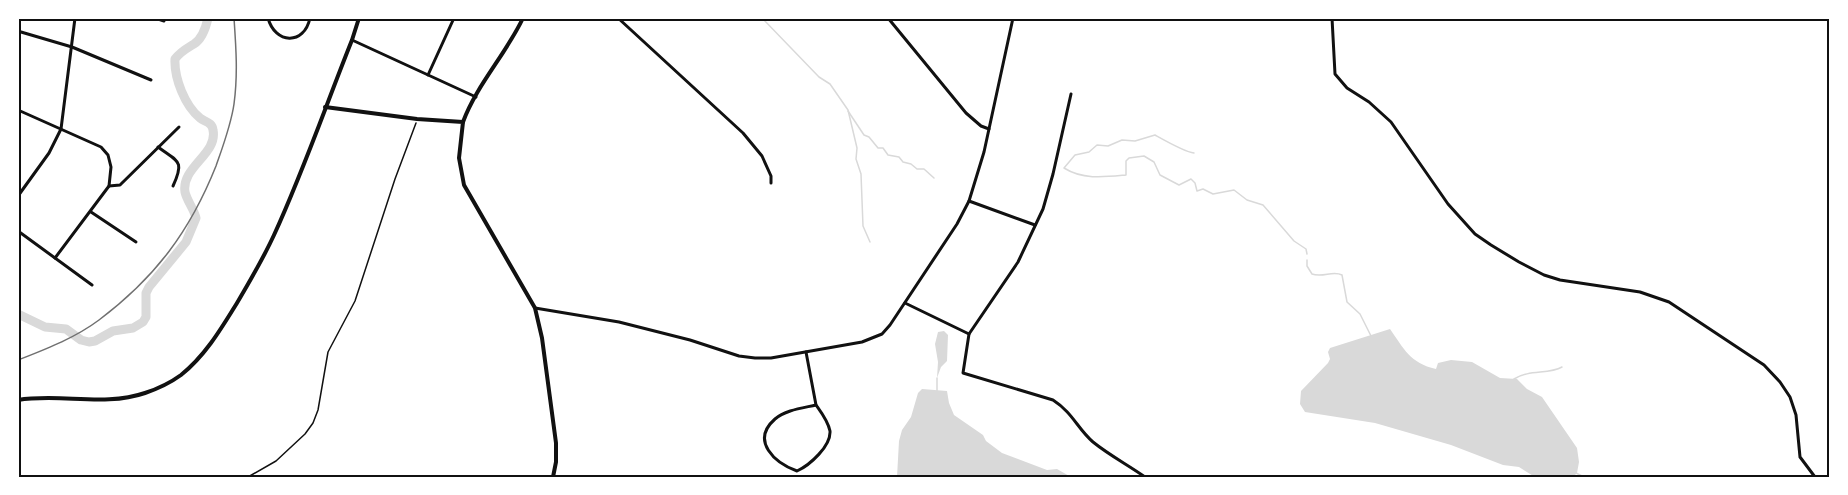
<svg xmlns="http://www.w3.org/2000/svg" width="1848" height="495" viewBox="0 0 1848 495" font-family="'Archivo Narrow',sans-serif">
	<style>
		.water { fill: #d9d9d9 }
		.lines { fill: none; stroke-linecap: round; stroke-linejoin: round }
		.stream { stroke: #d9d9d9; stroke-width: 1.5 }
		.river { stroke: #d9d9d9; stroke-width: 9 }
		.path { stroke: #111; stroke-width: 1.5 }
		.minor { stroke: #111; stroke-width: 3 }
		.tertiary { stroke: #111; stroke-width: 4 }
		.secondary { stroke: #111; stroke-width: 4 }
		.rail { stroke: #707070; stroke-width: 1.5 }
		.neatline { fill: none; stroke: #111; stroke-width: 2 }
	</style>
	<rect width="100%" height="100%" fill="#fff"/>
	<g class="water">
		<path d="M1390,329C1404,349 1410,363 1436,369L1438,363L1451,360L1472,362L1500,378L1517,379L1527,389L1542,397L1577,448L1579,462L1577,473L1573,477H1535L1519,467L1503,465L1451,445L1375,423L1305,412L1300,404L1301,391L1328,363L1330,359L1328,352L1330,348Z"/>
		<path d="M944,331L948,335L947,361L941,367L937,378L938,362L935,344L938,332Z"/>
		<path d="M922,389L947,391L949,403L954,415L983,435L986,441L1002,453L1047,470L1057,469L1071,477H897L899,441L902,430L911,417L918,393Z"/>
	</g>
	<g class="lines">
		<g class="stream">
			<path d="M762,18L819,77L830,84L848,110L857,148L856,159L861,174L863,226L870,242"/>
			<path d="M848,111L864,135L869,137L878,148H883L888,155L899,157L903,162L911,164L917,169H924L934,178"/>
			<path d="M1194,153C1185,152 1164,140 1155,135L1135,141L1122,140L1108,146L1097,145L1089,152L1075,155L1064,168C1083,180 1105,177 1126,175V161L1129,158L1144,156L1154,162L1160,175L1179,185L1191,179L1195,183L1197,191L1203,189L1213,194L1234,190L1247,200L1263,205L1294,241L1306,249L1307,254"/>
			<path d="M1307,260V266L1312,274C1323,278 1333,270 1342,275L1347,302L1360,314L1371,336"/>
			<path d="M1514,379C1530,369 1548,375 1562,367"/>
			<path d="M937,391V378"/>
			<path d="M1576,473L1584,477"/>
		</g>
		<path class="river" d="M18,314L45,327L66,329L81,340L89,342L95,341L113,331L133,328L143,322L146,317V293L149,287L186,242L196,218C194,209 187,201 185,192C181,167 218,154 213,130C212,122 205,122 200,118C185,106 174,78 175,59C181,51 186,49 194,44C202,39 206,27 208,18"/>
		<path class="path" d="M248,477L276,461L305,434L313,423L318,410L328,352L355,301L395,179L416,123"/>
		<g class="minor">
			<path d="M155,18L164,21"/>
			<path d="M268,18C275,44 304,46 310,18"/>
			<path d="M618,18L743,133L762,156L771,176V183"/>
			<path d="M888,18L966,113L981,126L989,129"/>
			<path d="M1332,18L1335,74L1347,88L1369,102L1391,122L1448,204L1475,234L1491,245L1519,262L1544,275L1560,280L1640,292L1669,302L1764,365L1780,382L1790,397L1796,415L1800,457L1815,477"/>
			<path d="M21,32L72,47L151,80"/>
			<path d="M352,40L476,97"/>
			<path d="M428,75L454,18"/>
			<path d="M1071,94L1053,174L1043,209L1018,262L969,334L963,373L1053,400C1073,413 1077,428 1093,442C1109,455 1128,465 1145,477"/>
			<path d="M18,110L101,147L108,155L111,167L109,186L55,258"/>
			<path d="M158,147C178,162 185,160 173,186"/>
			<path d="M109,186L120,185L179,127"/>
			<path d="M18,196L49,153L61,129L75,18"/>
			<path d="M969,201L1035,225"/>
			<path d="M91,212L136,242"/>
			<path d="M18,231L92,285"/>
			<path d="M905,303L969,334"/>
			<path d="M535,308L619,322L690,340L739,356L755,358H771L862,342L882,334L890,325L957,224L969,201L984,152L1013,18"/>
			<path d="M806,352L816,405"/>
			<path d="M816,405C821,412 828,421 830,431C831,446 810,465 797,471C775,463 750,441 775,419C785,410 803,408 816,405Z"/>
		</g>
		<path class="tertiary" d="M463,122C476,86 506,54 523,18"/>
		<g class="secondary">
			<path d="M325,107L417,119L463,122L459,158L464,185L535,308L542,338L556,443V462L553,477"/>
			<path d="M18,400C60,393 104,407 145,393C157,389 170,383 181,375C205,356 221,329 237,303C250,281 263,259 274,235C303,172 326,105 352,40L359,18"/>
		</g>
		<path class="rail" d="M18,360C46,349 75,338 99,320C156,277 190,231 216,166C223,146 231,125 234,104C238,75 236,47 234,18"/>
	</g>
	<rect width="1848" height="495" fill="none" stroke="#ffffff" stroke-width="39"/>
	<rect x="20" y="20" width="1808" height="456" class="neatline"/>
</svg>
